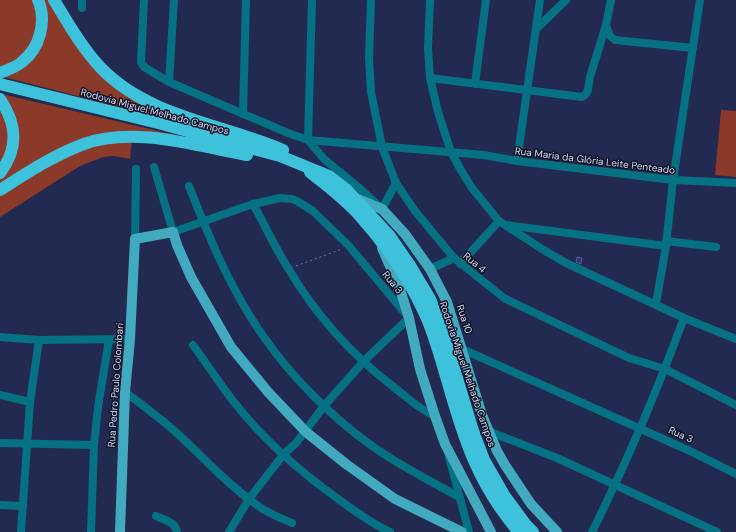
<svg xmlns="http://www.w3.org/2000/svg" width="736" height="532" viewBox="0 0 736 532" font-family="'DM Sans',sans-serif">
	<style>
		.green { fill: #8b3928 }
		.building { fill: #2b3484; stroke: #535e8a }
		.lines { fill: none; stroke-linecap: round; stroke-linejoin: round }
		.path { stroke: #6e7698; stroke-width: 1; stroke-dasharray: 2 3; stroke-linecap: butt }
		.minor { stroke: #067182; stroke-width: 8 }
		.major { stroke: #42aabf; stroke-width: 10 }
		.highway { stroke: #3ec2dc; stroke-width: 12 }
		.highway-bridge { stroke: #3ec2dc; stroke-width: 12 }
		.labels { text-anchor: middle; stroke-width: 3; stroke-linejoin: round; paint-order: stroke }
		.street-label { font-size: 10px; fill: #d1d8f2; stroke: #111426 }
	</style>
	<rect width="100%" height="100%" fill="#222a52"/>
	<g class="green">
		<path d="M0,0H34L38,14L36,34L24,56L0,69Z"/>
		<path d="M42,0H50L96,70L209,130L0,76L33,56Z"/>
		<path d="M2,94L200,141L116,134L0,187V177L14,152Z"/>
		<path d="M0,104L10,137L0,167Z"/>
		<path d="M721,110L736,111V177L715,175Z"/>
		<path d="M132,139L130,159L114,156L103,157L80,166L0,217V194L51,164L95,145Z"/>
	</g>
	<path class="building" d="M577,257L582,258L581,264L576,262Z"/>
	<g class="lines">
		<path class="path" d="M296,266L342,249"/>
		<g class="minor">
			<path d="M82,0V8"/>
			<path d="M144,0L141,62L144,67L169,82L288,133L308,140L484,155L517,161L673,180L736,183"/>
			<path d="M371,0L369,58L371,92L382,147L396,183L415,211L454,258L504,298L512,302L629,358L665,369L736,405"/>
			<path d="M430,0L428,48L430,78L438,112L451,152L462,172L472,188L499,221L542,249L566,263L684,318L736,339"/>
			<path d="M606,25L610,36L615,40L693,48"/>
			<path d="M536,29L566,0"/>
			<path d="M430,78L582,97L586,94L588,90L590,77L606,25L611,0"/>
			<path d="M169,82L174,0"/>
			<path d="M475,84L486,0"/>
			<path d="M243,114L246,0"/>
			<path d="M308,140L312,0"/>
			<path d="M308,140L324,159L357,186L382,209L396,183"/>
			<path d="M517,161L540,0"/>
			<path d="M154,167L173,232L253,204L280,198L292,199L297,201L313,211L349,246L409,318L364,361L324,406L296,443L283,455L249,499L229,532"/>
			<path d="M189,186C210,240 232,293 266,340C292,377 332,417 368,443C396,464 429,480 459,497"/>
			<path d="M253,204C265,225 275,248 288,268C315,314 353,356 395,388C408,398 420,410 435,416"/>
			<path d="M506,225L666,246"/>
			<path d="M135,239L136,169"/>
			<path d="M666,241L716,247"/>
			<path d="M460,264L499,221"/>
			<path d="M430,269L454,258"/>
			<path d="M656,304L666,246L673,180L700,0"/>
			<path d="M0,337L39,340L130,339"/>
			<path d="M193,345C207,364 220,384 234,402C262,438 297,469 334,496C352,509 370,523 390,532"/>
			<path d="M462,349L690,451L736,474"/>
			<path d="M125,392C144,406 163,420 180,436C205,459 228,485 257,505C267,513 280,518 292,523"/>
			<path d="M0,395L30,402"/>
			<path d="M488,431L557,458L717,532"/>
			<path d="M0,443L94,445"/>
			<path d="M449,457L469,532"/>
			<path d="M0,505L23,506"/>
			<path d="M156,516C164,520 176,522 177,532"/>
			<path d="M21,532L30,402L39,340"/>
			<path d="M91,532L94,445L98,407L109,340"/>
			<path d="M592,532C627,462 657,391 684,318"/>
		</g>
		<g class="major">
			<path d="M355,198L382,209L405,234L430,269L447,302L482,415L497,451L505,465L531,504L557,532"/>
			<path d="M382,248L400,289L409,318L420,369L435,416L445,444L491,532"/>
			<path d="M120,532L125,392L130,339L135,239L173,232L177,245L191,277L231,347L268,392L306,432L346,464L395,499L462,532"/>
		</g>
		<g class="highway">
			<path d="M54,0C68,23 82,48 101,68C148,117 223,124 283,150"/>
			<path d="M0,73C8,70 16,67 22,62C40,48 47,21 38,0"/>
			<path d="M0,84L158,123L280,156L329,176L347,190L389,235L411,267L430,299L443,332L473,431L484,460L504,495L526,525"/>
			<path d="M0,99C17,124 19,148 0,173"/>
			<path d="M310,172C327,186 345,199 360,216C386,245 409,279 425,314C435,336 441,360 448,383C464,440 479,486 519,532"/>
			<path d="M0,190C27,173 54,155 84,144C133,126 197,146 247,155"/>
		</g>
		<path class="highway-bridge" d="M526,525L533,532"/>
	</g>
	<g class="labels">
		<g class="street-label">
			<text transform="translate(155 111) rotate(15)" y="4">Rodovia Miguel Melhado Campos</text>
			<text transform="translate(595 160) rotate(7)" y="4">Rua Maria da Glória Leite Penteado</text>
			<text transform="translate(475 262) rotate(39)" y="4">Rua 4</text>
			<text transform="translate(393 282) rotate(51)" y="4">Rua 3</text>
			<text transform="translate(465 319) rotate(72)" y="4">Rua 10</text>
			<text transform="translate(468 374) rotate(71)" y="4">Rodovia Miguel Melhado Campos</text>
			<text transform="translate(115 385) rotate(-86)" y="4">Rua Pedro Paulo Colombari</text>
			<text transform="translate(681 434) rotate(24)" y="4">Rua 3</text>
		</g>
	</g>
</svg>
